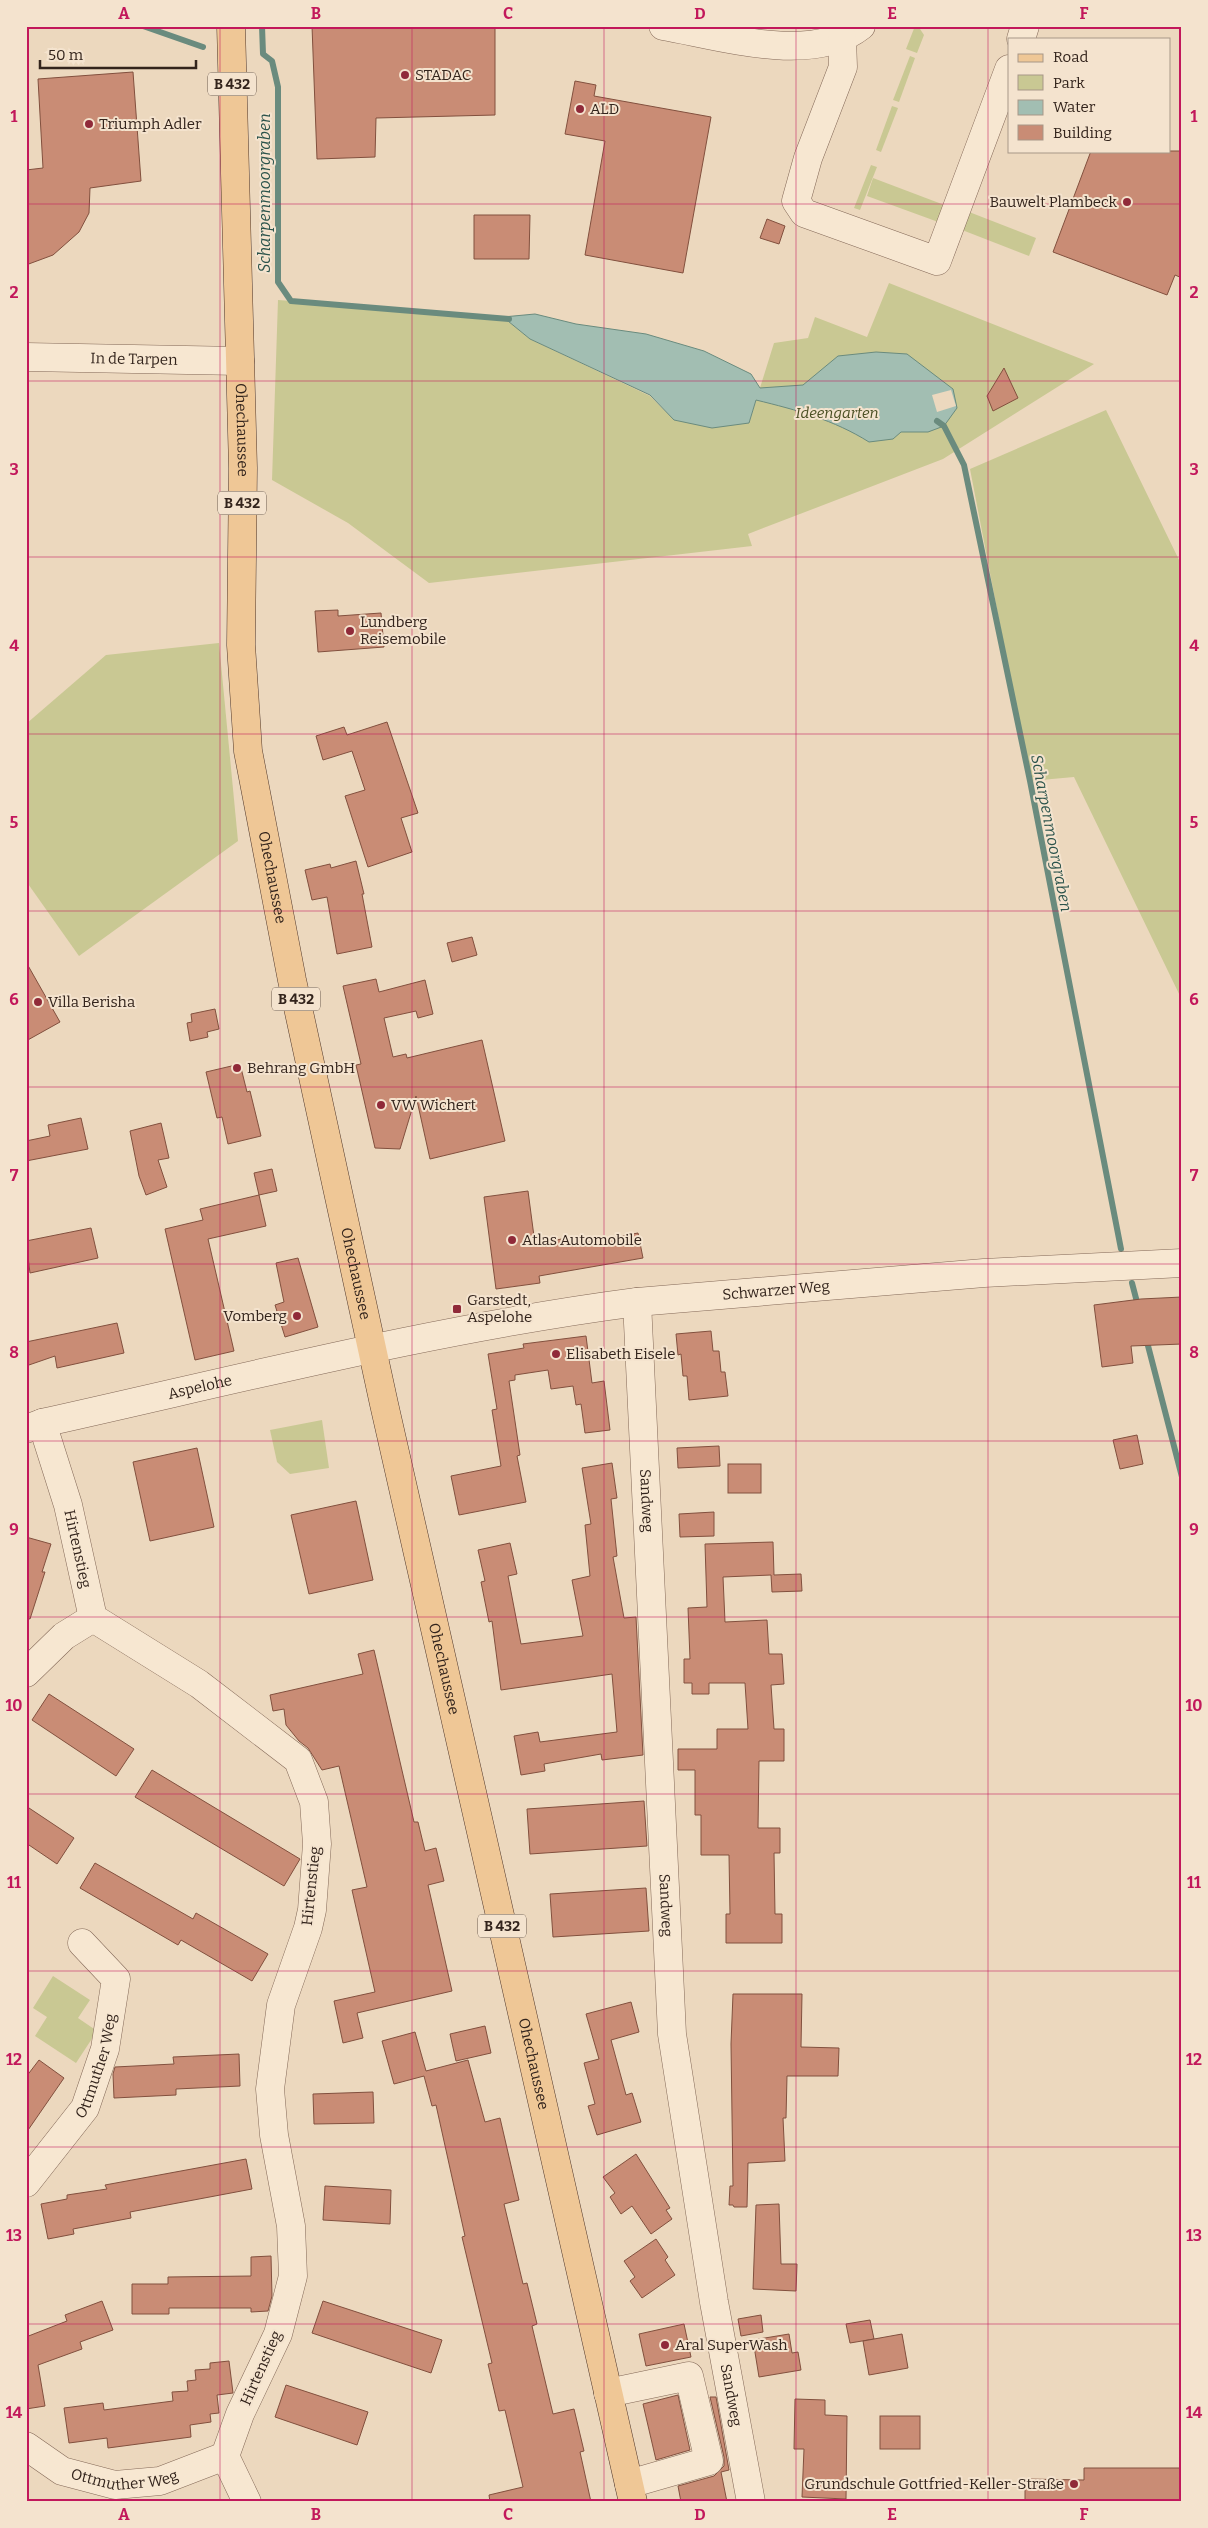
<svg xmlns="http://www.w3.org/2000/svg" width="1208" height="2528" viewBox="0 0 1208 2528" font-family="Bitter,serif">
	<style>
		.green { fill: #c9c893 }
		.water { fill: #a2beb2; stroke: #6a8b7e }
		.pier { fill: #ecd8be }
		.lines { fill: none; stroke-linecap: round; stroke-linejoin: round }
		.stream { stroke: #6a8b7e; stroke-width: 6 }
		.building { fill: #c98c75; stroke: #82503e }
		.minor-casing { stroke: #846958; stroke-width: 29 }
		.major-casing { stroke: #51382c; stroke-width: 29 }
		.minor { stroke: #f7e7d1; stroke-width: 28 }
		.major { stroke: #efc796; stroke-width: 28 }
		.grid { fill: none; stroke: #c2185b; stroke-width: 1; stroke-opacity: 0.55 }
		.poi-dot { fill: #902a39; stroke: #f4e3ce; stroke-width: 2 }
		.labels { text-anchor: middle; stroke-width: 4; stroke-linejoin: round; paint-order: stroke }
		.shield { fill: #f4e3ce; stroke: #6d5d51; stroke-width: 1 }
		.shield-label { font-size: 14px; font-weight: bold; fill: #33241c }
		.poi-label { font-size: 15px; fill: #33241c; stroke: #f4e3ce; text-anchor: start }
		.street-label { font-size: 15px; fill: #33241c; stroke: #f4e3ce }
		.park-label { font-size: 15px; font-style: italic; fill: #4a4f23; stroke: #f4e3ce }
		.water-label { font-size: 16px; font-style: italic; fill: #2b534b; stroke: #f4e3ce }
		.neatline { fill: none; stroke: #c2185b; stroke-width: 2 }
		.grid-label { font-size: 16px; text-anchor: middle; font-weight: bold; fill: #c2185b }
	</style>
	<rect width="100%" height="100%" fill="#ecd8be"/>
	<g class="green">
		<path d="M915,26H921L920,29L924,35L917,53L906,49Z"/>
		<path d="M910,56L915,58L899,102L893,100Z"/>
		<path d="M892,106L898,108L881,152L876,150Z"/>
		<path d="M871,165L877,167L860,210L854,208Z"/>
		<path d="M873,178L947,206L941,223L867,196Z"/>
		<path d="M964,210L1036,238L1029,256L957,228Z"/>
		<path d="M889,283L1094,364L943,459L748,534L752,546L429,583L348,523L272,480L278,300L503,317L530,339L650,396L674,420L749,423L774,343L808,338L815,317L867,337Z"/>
		<path d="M1106,410L1182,566V1000L1074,777L1030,781L970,469Z"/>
		<path d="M219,643L238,841L79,956L26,881V724L106,655Z"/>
		<path d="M322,1420L329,1468L290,1474L277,1462L270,1430Z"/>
		<path d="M53,1976L90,2000L78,2018L97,2031L76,2063L35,2036L47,2017L33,2008Z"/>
	</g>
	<path class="water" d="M535,314L576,324L646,334L704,351L751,374L760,388L803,385L838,356L876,352L907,354L953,389L957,408L944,426L928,432H901L893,439L869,442C834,420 797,410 756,400L749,423L712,428L674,420L650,395L530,339L503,317Z"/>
	<path class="pier" d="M951,390L956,406L937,412L932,395Z"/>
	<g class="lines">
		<g class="stream">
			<path d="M143,26L203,47"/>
			<path d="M262,26L263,54L272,61L278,87V282L291,301L509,319"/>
			<path d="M937,421L944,426L964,465L1030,781L1121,1249"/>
			<path d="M1132,1283L1138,1306"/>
			<path d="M1146,1338L1182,1477"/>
		</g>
	</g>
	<g class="building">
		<path d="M312,26L495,28V115L376,118L375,157L317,159Z"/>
		<path d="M133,72L141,181L90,188L89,213L79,232L53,255L26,265V170L43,168L38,79Z"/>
		<path d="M575,81L596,85L594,96L711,117L683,273L585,255L605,141L565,134Z"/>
		<path d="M1091,151H1182V278L1175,275L1167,295L1053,252Z"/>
		<path d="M474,215H530L529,259H474Z"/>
		<path d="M767,219L785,226L779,244L760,238Z"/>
		<path d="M1004,368L1018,398L993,411L987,396Z"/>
		<path d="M338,610V616L381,613L384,647L318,652L315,611Z"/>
		<path d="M387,722L418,813L401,818L412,852L368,867L345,796L365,790L352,751L323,760L316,736L344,727L347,735Z"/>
		<path d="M356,861L364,894H362L372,947L337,954L327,897L312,900L305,870L330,864L331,868Z"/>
		<path d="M472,937L477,955L452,962L447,943Z"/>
		<path d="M26,962L60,1022L26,1041Z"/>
		<path d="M376,979L379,992L425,980L433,1014L418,1018L416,1011L384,1018L393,1057L406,1054L407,1058L482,1040L505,1141L430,1159L416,1096L400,1149L375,1148L356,1065L361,1064L343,986Z"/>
		<path d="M215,1009L219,1029L207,1032L208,1037L190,1041L187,1023L192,1022L191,1014Z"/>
		<path d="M240,1064L247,1092L250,1091L261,1136L228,1144L222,1117L217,1118L206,1072Z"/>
		<path d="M81,1118L88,1149L26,1161V1141L50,1136L48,1125Z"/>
		<path d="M161,1123L169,1158L158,1160L167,1187L146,1195L139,1176L130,1131Z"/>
		<path d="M272,1169L277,1191L259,1195L254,1173Z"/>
		<path d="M528,1191L535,1244L583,1235L584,1243L638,1233L643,1258L539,1276L540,1283L496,1289L484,1197Z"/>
		<path d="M259,1195L266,1226L208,1239L234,1351L195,1360L165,1229L203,1220L200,1209Z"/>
		<path d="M91,1228L98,1258L30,1273L26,1241Z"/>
		<path d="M298,1258L318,1327L285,1337L275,1305L284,1302L276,1263Z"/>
		<path d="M1182,1297V1344L1131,1346L1133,1363L1102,1367L1094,1305L1141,1299Z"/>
		<path d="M117,1323L124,1353L57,1368L55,1356L26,1366V1342Z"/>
		<path d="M711,1331L713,1351H719L721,1372H725L728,1396L689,1400L687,1376H683L681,1354L678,1355L676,1334Z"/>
		<path d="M586,1336L592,1383L604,1381L610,1430L585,1433L581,1404L576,1405L573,1386L551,1389L548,1370L515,1375V1380L509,1381L520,1455L517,1456L526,1502L459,1515L451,1476L501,1466L492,1410L497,1409L488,1354L524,1348L523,1344Z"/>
		<path d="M1137,1435L1143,1464L1120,1469L1113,1440Z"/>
		<path d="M719,1446L720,1466L678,1468L677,1448Z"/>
		<path d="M197,1448L214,1527L150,1541L133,1462Z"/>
		<path d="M612,1463L617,1498L611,1499L617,1556L613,1557L624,1618L636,1617L643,1755L602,1760L601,1754L544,1764L545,1771L521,1775L514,1736L538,1732L540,1742L617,1732L612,1674L501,1690L492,1621L489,1622L481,1582L485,1581L478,1550L510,1543L517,1574L508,1576L521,1644L583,1636L572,1580L590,1576L585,1525L591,1524L582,1468Z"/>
		<rect x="728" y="1464" width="33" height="29"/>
		<path d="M356,1501L373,1580L309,1594L291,1515Z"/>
		<path d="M714,1512V1536L680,1537L679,1514Z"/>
		<path d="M26,1537L51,1544L42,1572H45L30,1619L26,1618Z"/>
		<path d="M773,1542L774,1575L801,1574L802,1591L772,1592L771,1575L723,1577L725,1622L767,1620L769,1654H782L784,1684L771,1685L774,1729H784V1761H759L758,1828H780V1853H774L775,1914H782V1943H726V1914H730L729,1855H701V1815H695V1770H678V1749H717V1729H748L745,1683H709V1694H692V1683H684V1659H690L688,1608L707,1607L705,1544Z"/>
		<path d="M374,1650L414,1822H418L425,1851L436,1848L444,1881L428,1885L452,1991L357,2013L363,2038L343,2043L334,2001L375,1992L352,1890L367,1887L339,1766L322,1770L308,1748L299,1741L286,1725L284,1709L273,1711L270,1695L363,1674L358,1654Z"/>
		<path d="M49,1694L134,1749L116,1776L32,1720Z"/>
		<path d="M152,1770L300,1859L284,1886L135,1797Z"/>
		<path d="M644,1801L647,1846L530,1854L527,1809Z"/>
		<path d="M26,1806L74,1838L57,1864L26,1843Z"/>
		<path d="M95,1863L193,1919L196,1913L268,1954L252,1981L181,1940L178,1945L80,1888Z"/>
		<path d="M646,1888L649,1931L553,1937L550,1894Z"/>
		<path d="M733,1994H802L801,2047L839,2048L838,2076H787L786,2118H783L785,2161L748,2163L747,2207H734L733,2205H729L730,2186H733L731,2044Z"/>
		<path d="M631,2002L639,2032L611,2040L626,2095L632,2093L641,2122L597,2135L588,2106L595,2104L584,2063L599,2059L586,2014Z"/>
		<path d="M485,2026L491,2053L456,2061L450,2034Z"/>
		<path d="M415,2032L426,2071L468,2060L485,2122L500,2118L519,2200L504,2204L523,2284L527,2283L537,2324L532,2326L553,2414L574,2409L584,2451L580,2452L591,2502H490L489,2495L523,2487L505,2410L499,2411L488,2364L492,2363L462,2237L465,2236L436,2105L432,2106L424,2076L394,2084L382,2041Z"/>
		<path d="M239,2054L240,2086L176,2089V2095L114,2098L113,2074L115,2067L174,2064L173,2057Z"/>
		<path d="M39,2060L64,2078L26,2133V2077Z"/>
		<path d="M373,2092L374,2123L314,2124L313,2094Z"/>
		<path d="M636,2154L670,2208L666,2210L672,2219L651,2234L632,2206L621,2214L610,2197L615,2193L603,2177Z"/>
		<path d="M246,2159L252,2189L130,2212L131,2218L73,2229L74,2234L48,2239L41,2204L67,2199V2195L107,2189L105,2185Z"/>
		<path d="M325,2186L391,2190L390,2224L323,2220Z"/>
		<path d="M779,2204L781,2264H797L796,2291L753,2289L756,2205Z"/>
		<path d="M656,2239L668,2257L665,2260L675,2275L642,2298L630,2281L635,2277L624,2261Z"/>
		<path d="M271,2256L272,2296L268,2311L251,2312V2308H169V2314H132V2284H168V2277L251,2276V2257Z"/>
		<path d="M102,2301L113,2330L80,2342L82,2349L38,2365L45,2406L26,2409V2337L67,2321L65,2315Z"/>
		<path d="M323,2301L442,2340L431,2373L312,2333Z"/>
		<path d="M761,2315L763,2332L741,2336L738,2319Z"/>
		<path d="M870,2320L874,2339L850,2343L846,2324Z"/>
		<path d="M684,2324L691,2357L646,2366L639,2334Z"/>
		<path d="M789,2334L792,2353L798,2352L801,2370L759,2377L753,2340Z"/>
		<path d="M902,2334L908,2368L869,2375L863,2341Z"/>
		<path d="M229,2361L233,2393L217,2395L219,2413L210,2414L211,2422L190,2425L191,2437L108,2448L107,2438L69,2443L64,2408L103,2403L104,2410L173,2401L172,2392L188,2391L187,2381L196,2380L195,2370L210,2369V2363Z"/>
		<path d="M286,2385L368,2412L357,2445L275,2417Z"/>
		<path d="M678,2395L690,2450L656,2460L643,2404Z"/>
		<path d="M710,2397H716L729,2470L721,2472L727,2502H681L678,2486L714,2476L724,2466V2457Z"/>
		<path d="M795,2399L825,2400V2415L847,2416L846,2499L802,2497L804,2449H794Z"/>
		<rect x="880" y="2416" width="40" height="33"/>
		<path d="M1084,2468H1182V2502H1025V2479L1084,2480Z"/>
	</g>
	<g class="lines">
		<g class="minor-casing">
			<g id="minor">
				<path d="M663,26C721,36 812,65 861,26"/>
				<path d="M842,38L843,67L808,158L796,201L804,213L937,261L1009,69"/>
				<path d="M1021,39L1025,26"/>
				<path id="s1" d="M26,357L240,361"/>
				<path id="s2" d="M637,1302L672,2034L714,2302L751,2502"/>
				<path id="s3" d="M42,1423L68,1505L93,1618L199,1684L298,1760L314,1802L317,1844L312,1910L308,1928L281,2005L270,2089L274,2135L291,2226L293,2276L278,2334L240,2414L225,2456L247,2502"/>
				<path id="s4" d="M26,1429L42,1423C240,1379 437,1328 637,1302L984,1273L1182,1263"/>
				<path d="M26,1673L64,1636L93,1618"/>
				<path id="s5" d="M26,2183L85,2108L105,2049L116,1979L82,1943"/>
				<path d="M608,2393L689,2376L709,2461L629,2484"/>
				<path id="s6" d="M26,2446L62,2471L115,2485L160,2481L225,2456"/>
			</g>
		</g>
		<g class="major-casing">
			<g id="major">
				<path id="s7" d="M231,26L243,468L241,645L248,751L292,980L384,1404L633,2502"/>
			</g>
		</g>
		<use href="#minor" class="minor"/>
		<use href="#major" class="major"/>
	</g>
	<path class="grid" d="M220,26V2502M412,26V2502M604,26V2502M796,26V2502M988,26V2502M26,204H1182M26,381H1182M26,557H1182M26,734H1182M26,911H1182M26,1087H1182M26,1264H1182M26,1441H1182M26,1617H1182M26,1794H1182M26,1971H1182M26,2147H1182M26,2324H1182"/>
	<g class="poi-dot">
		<circle cx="405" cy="75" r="5"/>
		<circle cx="580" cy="109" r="5"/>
		<circle cx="89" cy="124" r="5"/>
		<circle cx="1127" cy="202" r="5"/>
		<circle cx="350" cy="631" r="5"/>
		<circle cx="38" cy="1002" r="5"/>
		<circle cx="237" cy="1068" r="5"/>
		<circle cx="381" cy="1105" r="5"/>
		<circle cx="512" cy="1240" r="5"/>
		<rect x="452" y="1304" width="10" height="10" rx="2.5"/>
		<circle cx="297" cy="1316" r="5"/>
		<circle cx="556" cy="1354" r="5"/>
		<circle cx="665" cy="2345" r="5"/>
		<circle cx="1074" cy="2484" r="5"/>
	</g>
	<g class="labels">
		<g class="shield">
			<rect x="208" y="72.5" width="48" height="23" rx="4"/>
			<rect x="218" y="491.5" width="48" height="23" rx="4"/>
			<rect x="272" y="987.5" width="48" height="23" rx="4"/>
			<rect x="478" y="1914.5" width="48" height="23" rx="4"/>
		</g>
		<g class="shield-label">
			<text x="232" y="89">B 432</text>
			<text x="242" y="508">B 432</text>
			<text x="296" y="1004">B 432</text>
			<text x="502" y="1931">B 432</text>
		</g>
		<g class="poi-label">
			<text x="415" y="80">STADAC</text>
			<text x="590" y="114">ALD</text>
			<text x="99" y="129">Triumph Adler</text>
			<text x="1117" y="207" text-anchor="end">Bauwelt Plambeck</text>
			<text x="360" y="627">Lundberg<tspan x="360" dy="17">Reisemobile</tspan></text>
			<text x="48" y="1007">Villa Berisha</text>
			<text x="247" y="1073">Behrang GmbH</text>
			<text x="391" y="1110">VW Wichert</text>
			<text x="522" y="1245">Atlas Automobile</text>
			<text x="467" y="1305">Garstedt,<tspan x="467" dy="17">Aspelohe</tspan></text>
			<text x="287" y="1321" text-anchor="end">Vomberg</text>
			<text x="566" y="1359">Elisabeth Eisele</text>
			<text x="675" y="2350">Aral SuperWash</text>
			<text x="1064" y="2489" text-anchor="end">Grundschule Gottfried-Keller-Straße</text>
		</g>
		<g class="street-label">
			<text dy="5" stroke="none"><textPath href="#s1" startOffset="108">In de Tarpen</textPath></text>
			<text dy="5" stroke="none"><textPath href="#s7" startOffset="404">Ohechaussee</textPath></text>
			<text dy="5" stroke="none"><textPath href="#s7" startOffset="854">Ohechaussee</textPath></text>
			<text dy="5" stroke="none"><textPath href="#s7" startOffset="1259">Ohechaussee</textPath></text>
			<text dy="5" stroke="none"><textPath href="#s4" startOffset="764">Schwarzer Weg</textPath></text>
			<text dy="5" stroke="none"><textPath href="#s4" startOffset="179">Aspelohe</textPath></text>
			<text dy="5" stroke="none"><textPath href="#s2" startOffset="199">Sandweg</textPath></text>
			<text dy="5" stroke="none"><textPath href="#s3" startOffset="131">Hirtenstieg</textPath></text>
			<text dy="5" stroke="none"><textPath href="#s7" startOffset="1664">Ohechaussee</textPath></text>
			<text transform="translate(311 1886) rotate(-84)" y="5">Hirtenstieg</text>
			<text dy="5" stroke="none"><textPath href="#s2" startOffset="604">Sandweg</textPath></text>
			<text dy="5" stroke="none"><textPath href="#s5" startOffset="139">Ottmuther Weg</textPath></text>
			<text dy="5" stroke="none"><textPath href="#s7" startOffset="2069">Ohechaussee</textPath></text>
			<text transform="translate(261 2368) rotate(-66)" y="5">Hirtenstieg</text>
			<text dy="5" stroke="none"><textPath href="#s2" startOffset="1099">Sandweg</textPath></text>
			<text dy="5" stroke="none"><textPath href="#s6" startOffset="108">Ottmuther Weg</textPath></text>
		</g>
		<g class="park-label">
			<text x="837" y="418">Ideengarten</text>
		</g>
		<g class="water-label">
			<text transform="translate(264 193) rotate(-90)" y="6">Scharpenmoorgraben</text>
			<text transform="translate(1052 833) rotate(79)" y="6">Scharpenmoorgraben</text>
		</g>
	</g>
	<rect width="1208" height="2528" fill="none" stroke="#f4e3ce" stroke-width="55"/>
	<rect x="1008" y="38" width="162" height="115" fill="#f4e3ce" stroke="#a79787"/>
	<rect x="1018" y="54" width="25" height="8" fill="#efc796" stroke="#a79787"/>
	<text x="1053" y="62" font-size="15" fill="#33241c">Road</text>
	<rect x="1018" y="75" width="25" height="15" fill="#c9c893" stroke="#a79787"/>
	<text x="1053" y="88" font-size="15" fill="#33241c">Park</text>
	<rect x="1018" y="100" width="25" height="15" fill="#a2beb2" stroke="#a79787"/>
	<text x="1053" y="112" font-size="15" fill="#33241c">Water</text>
	<rect x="1018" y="125" width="25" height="15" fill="#c98c75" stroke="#a79787"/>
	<text x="1053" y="138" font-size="15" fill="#33241c">Building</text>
	<path d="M40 60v8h156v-8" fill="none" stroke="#33241c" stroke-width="2.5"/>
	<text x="48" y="60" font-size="15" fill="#33241c" stroke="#f4e3ce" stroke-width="4" paint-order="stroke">50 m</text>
	<rect x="28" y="28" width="1152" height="2472" class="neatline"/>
	<g class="grid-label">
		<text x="124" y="19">A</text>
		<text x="316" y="19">B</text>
		<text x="508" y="19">C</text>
		<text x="700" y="19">D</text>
		<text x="892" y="19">E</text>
		<text x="1084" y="19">F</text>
		<text x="14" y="122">1</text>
		<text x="1194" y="122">1</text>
		<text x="14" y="298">2</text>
		<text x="1194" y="298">2</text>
		<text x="14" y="475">3</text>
		<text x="1194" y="475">3</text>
		<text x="14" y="651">4</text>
		<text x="1194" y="651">4</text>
		<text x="14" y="828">5</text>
		<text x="1194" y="828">5</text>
		<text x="14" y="1005">6</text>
		<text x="1194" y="1005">6</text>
		<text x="14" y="1181">7</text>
		<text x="1194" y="1181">7</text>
		<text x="14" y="1358">8</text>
		<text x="1194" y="1358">8</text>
		<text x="14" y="1535">9</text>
		<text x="1194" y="1535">9</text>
		<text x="14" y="1711">10</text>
		<text x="1194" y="1711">10</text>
		<text x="14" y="1888">11</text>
		<text x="1194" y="1888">11</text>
		<text x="14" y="2065">12</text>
		<text x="1194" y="2065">12</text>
		<text x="14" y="2241">13</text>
		<text x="1194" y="2241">13</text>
		<text x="14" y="2418">14</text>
		<text x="1194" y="2418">14</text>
		<text x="124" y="2520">A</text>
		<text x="316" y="2520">B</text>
		<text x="508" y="2520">C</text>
		<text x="700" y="2520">D</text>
		<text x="892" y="2520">E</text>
		<text x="1084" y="2520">F</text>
	</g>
</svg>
